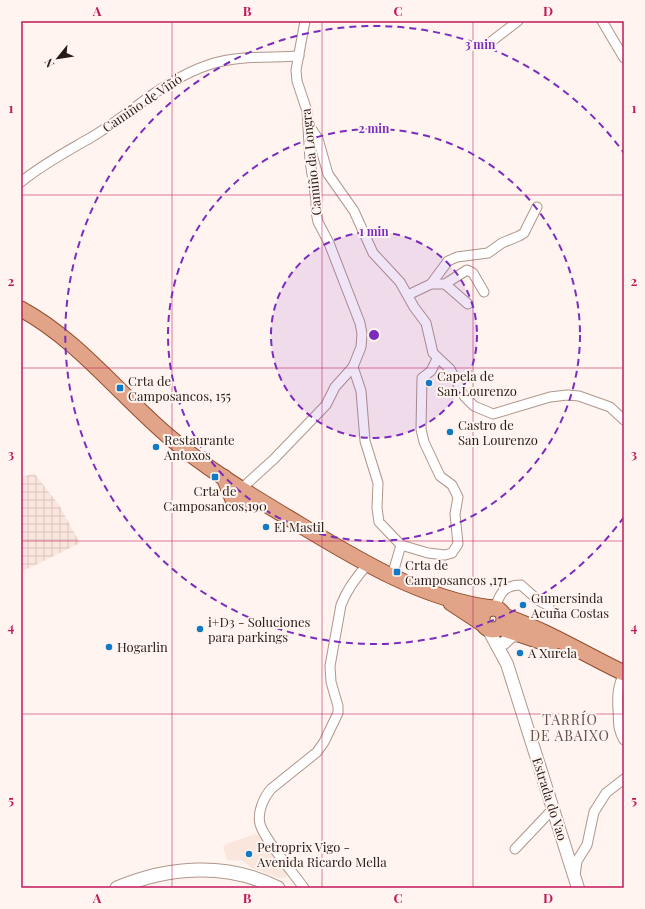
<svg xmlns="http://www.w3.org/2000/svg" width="645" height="909" viewBox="0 0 645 909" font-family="'Playfair Display',serif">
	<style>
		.built { fill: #fbe6dd }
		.industrial { fill: url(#industrial-grid) }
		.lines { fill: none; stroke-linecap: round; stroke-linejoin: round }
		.minor-casing { stroke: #af968b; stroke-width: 11 }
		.tertiary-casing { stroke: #af968b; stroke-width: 14 }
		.secondary-casing { stroke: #af968b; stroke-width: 15 }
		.primary-casing { stroke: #924d2d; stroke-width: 17 }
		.minor { stroke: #fff; stroke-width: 9 }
		.tertiary { stroke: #fff; stroke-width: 12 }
		.secondary { stroke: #fff; stroke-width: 13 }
		.primary { stroke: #e1a488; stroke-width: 15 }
		.grid { fill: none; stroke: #c2185b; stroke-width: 1; stroke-opacity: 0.55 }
		.ring { fill: none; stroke: #7b2cbf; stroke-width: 2; stroke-dasharray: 7 5 }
		.poi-dot { fill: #1279c4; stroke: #fff4ef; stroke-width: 1.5 }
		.labels { text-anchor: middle; stroke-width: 4; stroke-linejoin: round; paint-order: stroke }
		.street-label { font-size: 13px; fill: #251c18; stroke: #fff4ef }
		.poi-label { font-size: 13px; fill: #251c18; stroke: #fff4ef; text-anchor: start }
		.neighbourhood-label { font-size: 14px; letter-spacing: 1px; fill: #695249; stroke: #fff4ef }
		.centre { fill: #7b2cbf; stroke: #fff4ef; stroke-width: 2 }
		.ring-label { font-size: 12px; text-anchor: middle; font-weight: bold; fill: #7b2cbf; stroke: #fff4ef; stroke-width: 4; stroke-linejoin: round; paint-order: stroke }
		.neatline { fill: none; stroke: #c2185b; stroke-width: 1.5 }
		.grid-label { font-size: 13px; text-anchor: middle; font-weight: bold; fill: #c2185b }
	</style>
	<defs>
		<pattern id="industrial-grid" width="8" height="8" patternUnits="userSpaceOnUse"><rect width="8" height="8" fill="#fbe6dd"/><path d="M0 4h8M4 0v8" fill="none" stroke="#d7c5bd"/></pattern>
	</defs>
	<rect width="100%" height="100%" fill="#fff4ef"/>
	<path class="built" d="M255,834L262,837L286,869L287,874L286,878H279L250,867L242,861L227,860L223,847L226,844Z"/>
	<path class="industrial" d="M34,473L59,505L80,543L21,572V478Z"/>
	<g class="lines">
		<g class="minor-casing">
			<g id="minor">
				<path d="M602,21L624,58"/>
				<path d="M488,44L518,21"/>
				<path d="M309,125L318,139L328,174L354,211L373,253L400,282L414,307L426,323L433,353L450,369L464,396L474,406L493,414L550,397L567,395L579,396L610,407L624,420"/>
				<path d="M21,182C43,164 66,152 90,138C133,113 162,80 211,64C239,55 270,58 299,56"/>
				<path d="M431,284H445L467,270L473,273L484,292"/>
				<path d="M445,284L468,304"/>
				<path d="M408,295L431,284L448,261L457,257L488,253L502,243L519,236L524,233L537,207"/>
				<path d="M353,367L361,391L365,441L378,483L377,508L379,522L401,545L428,553L445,555L452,553L458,544L455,514L458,497L452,485L440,476L424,442L421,429L422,378L431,371L437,359"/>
				<path d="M241,489L274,459L326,405L335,387L353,367L361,347L362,334L360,323L329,243L318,222L316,212V200L310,161L307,111L297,81L296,70L305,21"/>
				<path d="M392,576L401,545"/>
				<path d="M495,608C500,593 504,585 521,585L538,600L549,606"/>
				<path d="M624,673C618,686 617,695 618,710C619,722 617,728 624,740"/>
				<path d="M515,849L549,813L554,811"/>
				<path d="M575,876L577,861L587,845L594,812L606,793L624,779"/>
				<path d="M304,888C294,874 263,837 260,824C257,812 264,797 271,789L317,752L324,742L338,713V706L331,682L330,666L341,605C347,589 357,576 368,564"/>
			</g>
		</g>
		<g class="tertiary-casing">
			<g id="tertiary">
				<path d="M488,629L507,664L578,888"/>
				<path d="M504,643L511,636L519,635"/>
			</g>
		</g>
		<g class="secondary-casing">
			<path id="secondary" d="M117,888C169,866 227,862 278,888"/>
		</g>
		<g class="primary-casing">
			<g id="primary">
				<path d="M21,309C78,340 118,393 167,435C206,469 252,496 297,523C357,559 421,599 492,608"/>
				<path d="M224,477L233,500L261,503"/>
				<path d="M451,603L483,624"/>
				<circle cx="493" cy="619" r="11"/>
				<path d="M504,616C546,630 584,654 624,673"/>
				<path d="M501,628L551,645"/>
			</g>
		</g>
		<use href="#minor" class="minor"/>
		<use href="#tertiary" class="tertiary"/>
		<use href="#secondary" class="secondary"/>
		<use href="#primary" class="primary"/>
	</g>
	<path class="grid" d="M172,21V888M322,21V888M473,21V888M21,195H624M21,368H624M21,541H624M21,714H624"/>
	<circle cx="374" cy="335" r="103" fill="#7b2cbf" fill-opacity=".12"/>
	<g class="ring">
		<circle cx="374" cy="335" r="103"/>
		<circle cx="374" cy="335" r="206"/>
		<path d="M624 517A309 309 0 1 1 624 153"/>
	</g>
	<g class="poi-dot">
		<circle cx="429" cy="383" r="4"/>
		<rect x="116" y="384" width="8" height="8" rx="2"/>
		<circle cx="450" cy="432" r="4"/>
		<circle cx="156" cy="447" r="4"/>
		<rect x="211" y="473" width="8" height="8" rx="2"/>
		<circle cx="266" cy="527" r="4"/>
		<rect x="393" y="568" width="8" height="8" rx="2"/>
		<circle cx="523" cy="605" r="4"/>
		<circle cx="200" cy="629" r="4"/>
		<circle cx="109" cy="647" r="4"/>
		<circle cx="520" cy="653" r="4"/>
		<circle cx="249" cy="854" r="4"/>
	</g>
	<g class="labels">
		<g class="street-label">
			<text transform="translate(142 103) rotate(-34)" y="5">Camiño de Viñó</text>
			<text transform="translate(311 162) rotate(-96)" y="5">Camiño da Longra</text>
			<text transform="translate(550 799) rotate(72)" y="5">Estrada do Vao</text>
		</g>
		<g class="poi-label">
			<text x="437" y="381">Capela de<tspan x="437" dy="15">San Lourenzo</tspan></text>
			<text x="128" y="386">Crta de<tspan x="128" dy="15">Camposancos, 155</tspan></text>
			<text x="458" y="430">Castro de<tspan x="458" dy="15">San Lourenzo</tspan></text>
			<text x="164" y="445">Restaurante<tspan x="164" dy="15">Antoxos</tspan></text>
			<text x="215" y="496" text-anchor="middle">Crta de<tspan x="215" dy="15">Camposancos,190</tspan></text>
			<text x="274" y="532">El Mastil</text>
			<text x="405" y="570">Crta de<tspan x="405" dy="15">Camposancos ,171</tspan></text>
			<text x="531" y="603">Gumersinda<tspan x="531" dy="15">Acuña Costas</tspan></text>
			<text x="208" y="627">i+D3 - Soluciones<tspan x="208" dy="15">para parkings</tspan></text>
			<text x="117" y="652">Hogarlin</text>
			<text x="528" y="658">A Xurela</text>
			<text x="257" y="852">Petroprix Vigo -<tspan x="257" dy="15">Avenida Ricardo Mella</tspan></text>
		</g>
		<g class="neighbourhood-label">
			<text x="570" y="725">TARRÍO<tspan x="570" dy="16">DE ABAIXO</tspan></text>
		</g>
	</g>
	<circle cx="374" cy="335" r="6" class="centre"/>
	<g class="ring-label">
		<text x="480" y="49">3 min</text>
		<text x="374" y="133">2 min</text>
		<text x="374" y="236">1 min</text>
	</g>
	<rect width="645" height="909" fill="none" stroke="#fff4ef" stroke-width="44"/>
	<g transform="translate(58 58) rotate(240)" stroke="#fff4ef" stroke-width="3" paint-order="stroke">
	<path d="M0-3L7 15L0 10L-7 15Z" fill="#251c18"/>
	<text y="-6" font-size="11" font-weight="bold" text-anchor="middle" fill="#251c18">N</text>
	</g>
	<rect x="22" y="22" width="601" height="865" class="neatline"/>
	<g class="grid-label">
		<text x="97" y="16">A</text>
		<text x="247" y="16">B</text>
		<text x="398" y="16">C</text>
		<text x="548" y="16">D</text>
		<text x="11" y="113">1</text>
		<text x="634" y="113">1</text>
		<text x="11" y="286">2</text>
		<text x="634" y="286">2</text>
		<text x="11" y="459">3</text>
		<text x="634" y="459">3</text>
		<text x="11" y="632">4</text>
		<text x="634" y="632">4</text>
		<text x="11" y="805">5</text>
		<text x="634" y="805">5</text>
		<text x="97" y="903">A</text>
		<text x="247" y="903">B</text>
		<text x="398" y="903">C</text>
		<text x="548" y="903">D</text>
	</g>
</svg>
